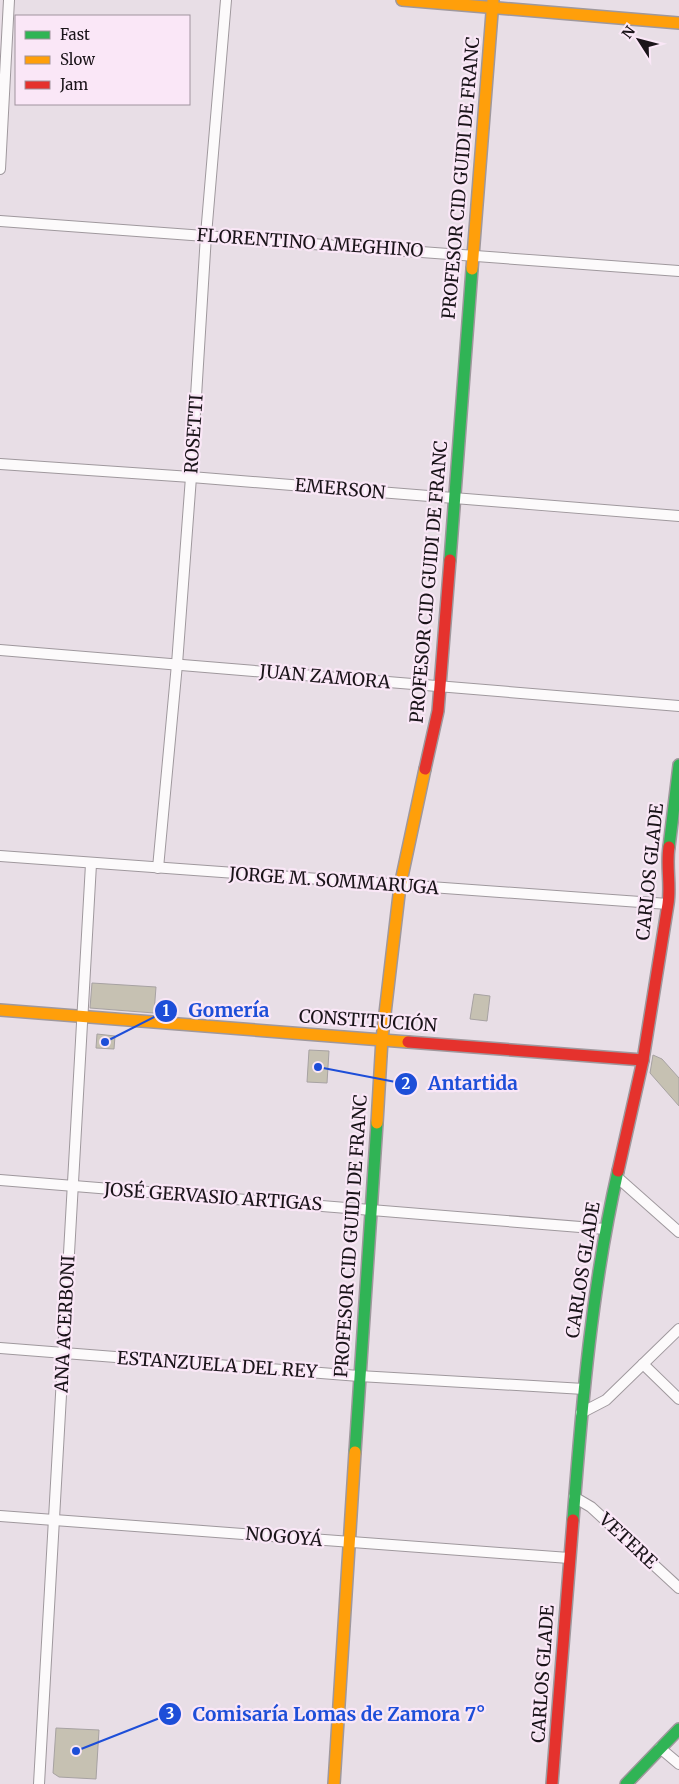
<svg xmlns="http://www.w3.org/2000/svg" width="679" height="1784" viewBox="0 0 679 1784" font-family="Merriweather,serif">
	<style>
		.building { fill: #c6c1b2; stroke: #a7a2a2 }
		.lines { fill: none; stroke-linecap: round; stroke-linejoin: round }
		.street-casing { stroke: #9f989d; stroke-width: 12 }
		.fast-casing { stroke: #9f989d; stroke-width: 14 }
		.slow-casing { stroke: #9f989d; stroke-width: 14 }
		.jam-casing { stroke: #9f989d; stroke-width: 14 }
		.street { stroke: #fcfafb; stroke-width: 10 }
		.fast { stroke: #30b455; stroke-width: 11 }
		.slow { stroke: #ff9f0a; stroke-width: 11 }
		.jam { stroke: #e5322d; stroke-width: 11 }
		.labels { text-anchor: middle; stroke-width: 4.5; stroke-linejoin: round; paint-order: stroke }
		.street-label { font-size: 18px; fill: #1a1419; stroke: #fae7f7 }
		.leader { fill: none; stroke: #1d4ed8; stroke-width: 2 }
		.callout-dot { fill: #1d4ed8; stroke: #fae7f7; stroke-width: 2 }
		.mark-label { font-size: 15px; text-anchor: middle; font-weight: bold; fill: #fff }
		.callout-label { font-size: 19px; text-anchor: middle; font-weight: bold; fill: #1d4ed8; stroke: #fae7f7; stroke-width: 4.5; stroke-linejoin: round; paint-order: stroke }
	</style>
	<rect width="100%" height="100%" fill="#e8dee6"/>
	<g class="building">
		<path d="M92,983L156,987L154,1013L90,1008Z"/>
		<path d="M474,994L490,996L487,1021L470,1019Z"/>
		<path d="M97,1034L115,1036L114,1049L96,1048Z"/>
		<path d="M309,1050L329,1051L327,1083L307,1082Z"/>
		<path d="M653,1055L662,1059L679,1078V1106L650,1073Z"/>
		<path d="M56,1728L99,1730L96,1779L59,1777L53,1773Z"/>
	</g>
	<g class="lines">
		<g class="street-casing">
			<g id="street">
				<path d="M0,169L9,0"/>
				<path d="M0,221L679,271"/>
				<path d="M0,464L191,477L679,516"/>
				<path d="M0,650L679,706"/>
				<path d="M0,856L668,904"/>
				<path d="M158,868L177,664L191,477L206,235L226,0"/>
				<path d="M617,1177L679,1232"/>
				<path d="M0,1180L605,1229"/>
				<path d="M0,1348L359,1376L584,1389"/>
				<path d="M643,1364L679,1399"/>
				<path d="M581,1413L606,1400L679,1329"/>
				<path d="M574,1497L591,1507L679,1588"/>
				<path d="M0,1516L569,1558"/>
				<path d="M660,1748L679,1764"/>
				<path d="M39,1784L91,864"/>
			</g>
		</g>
		<g class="fast-casing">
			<g id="fast">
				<path d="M450,560L472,269"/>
				<path d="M669,847L679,765"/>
				<path d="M355,1452L377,1123"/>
				<path d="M573,1520C582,1403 592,1285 618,1171"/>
				<path d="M626,1784L679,1729"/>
			</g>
		</g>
		<g class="slow-casing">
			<g id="slow">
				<path d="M402,0L679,23"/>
				<path d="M472,269L493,0"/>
				<path d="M0,1010L408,1042"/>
				<path d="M377,1123L382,1039L400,886L425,769"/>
				<path d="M334,1784L355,1452"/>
			</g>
		</g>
		<g class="jam-casing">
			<g id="jam">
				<path d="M425,769L438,711L450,560"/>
				<path d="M408,1042L643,1060"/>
				<path d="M618,1171L643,1060L668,904C671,885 666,866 669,847"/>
				<path d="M552,1784L573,1520"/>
			</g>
		</g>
		<use href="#street" class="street"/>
		<use href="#fast" class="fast"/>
		<use href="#slow" class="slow"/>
		<use href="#jam" class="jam"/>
	</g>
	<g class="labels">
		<g class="street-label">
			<text transform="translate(461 178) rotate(-85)" y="6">PROFESOR CID GUIDI DE FRANC</text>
			<text transform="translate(310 243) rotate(4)" y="6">FLORENTINO AMEGHINO</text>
			<text transform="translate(194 434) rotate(-86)" y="6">ROSETTI</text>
			<text transform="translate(340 489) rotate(5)" y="6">EMERSON</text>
			<text transform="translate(429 582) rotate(-85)" y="6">PROFESOR CID GUIDI DE FRANC</text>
			<text transform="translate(325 677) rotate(5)" y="6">JUAN ZAMORA</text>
			<text transform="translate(650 872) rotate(-84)" y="6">CARLOS GLADE</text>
			<text transform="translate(334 881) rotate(4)" y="6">JORGE M. SOMMARUGA</text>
			<text transform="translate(368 1021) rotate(4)" y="6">CONSTITUCIÓN</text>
			<text transform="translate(213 1197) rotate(4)" y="6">JOSÉ GERVASIO ARTIGAS</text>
			<text transform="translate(351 1236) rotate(-86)" y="6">PROFESOR CID GUIDI DE FRANC</text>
			<text transform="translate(583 1270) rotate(-81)" y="6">CARLOS GLADE</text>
			<text transform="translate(65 1324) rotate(-87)" y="6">ANA ACERBONI</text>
			<text transform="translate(217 1365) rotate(4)" y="6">ESTANZUELA DEL REY</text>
			<text transform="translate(284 1537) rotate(5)" y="6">NOGOYÁ</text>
			<text transform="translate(628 1541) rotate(43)" y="6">VETERE</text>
			<text transform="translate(543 1674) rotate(-86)" y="6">CARLOS GLADE</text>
		</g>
	</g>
	<path class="leader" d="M105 1042L166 1011M318 1067L406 1084M76 1751L170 1714"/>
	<g class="callout-dot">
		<circle cx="105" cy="1042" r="5"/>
		<circle cx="318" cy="1067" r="5"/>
		<circle cx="76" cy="1751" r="5"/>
		<circle cx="166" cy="1011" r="12"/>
		<circle cx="406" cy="1084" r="12"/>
		<circle cx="170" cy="1714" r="12"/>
	</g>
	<g class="mark-label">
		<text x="166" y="1016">1</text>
		<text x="406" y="1089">2</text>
		<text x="170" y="1719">3</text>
	</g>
	<g class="callout-label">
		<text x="229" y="1017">Gomería</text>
		<text x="473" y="1090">Antartida</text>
		<text x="339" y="1721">Comisaría Lomas de Zamora 7°</text>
	</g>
	<rect x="15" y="15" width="175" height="90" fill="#fae7f7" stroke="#a0939e"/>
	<rect x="25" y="31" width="25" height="8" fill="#30b455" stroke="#a0939e"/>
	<text x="60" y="40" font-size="15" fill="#1a1419">Fast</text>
	<rect x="25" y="56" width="25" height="8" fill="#ff9f0a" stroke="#a0939e"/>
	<text x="60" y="65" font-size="15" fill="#1a1419">Slow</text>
	<rect x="25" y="81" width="25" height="8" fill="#e5322d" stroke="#a0939e"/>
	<text x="60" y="90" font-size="15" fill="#1a1419">Jam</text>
	<g transform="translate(639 40) rotate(306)" stroke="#fae7f7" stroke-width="4" paint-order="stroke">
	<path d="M0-4L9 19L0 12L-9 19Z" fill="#1a1419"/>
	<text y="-8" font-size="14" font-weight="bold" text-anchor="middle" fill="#1a1419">N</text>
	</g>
</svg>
